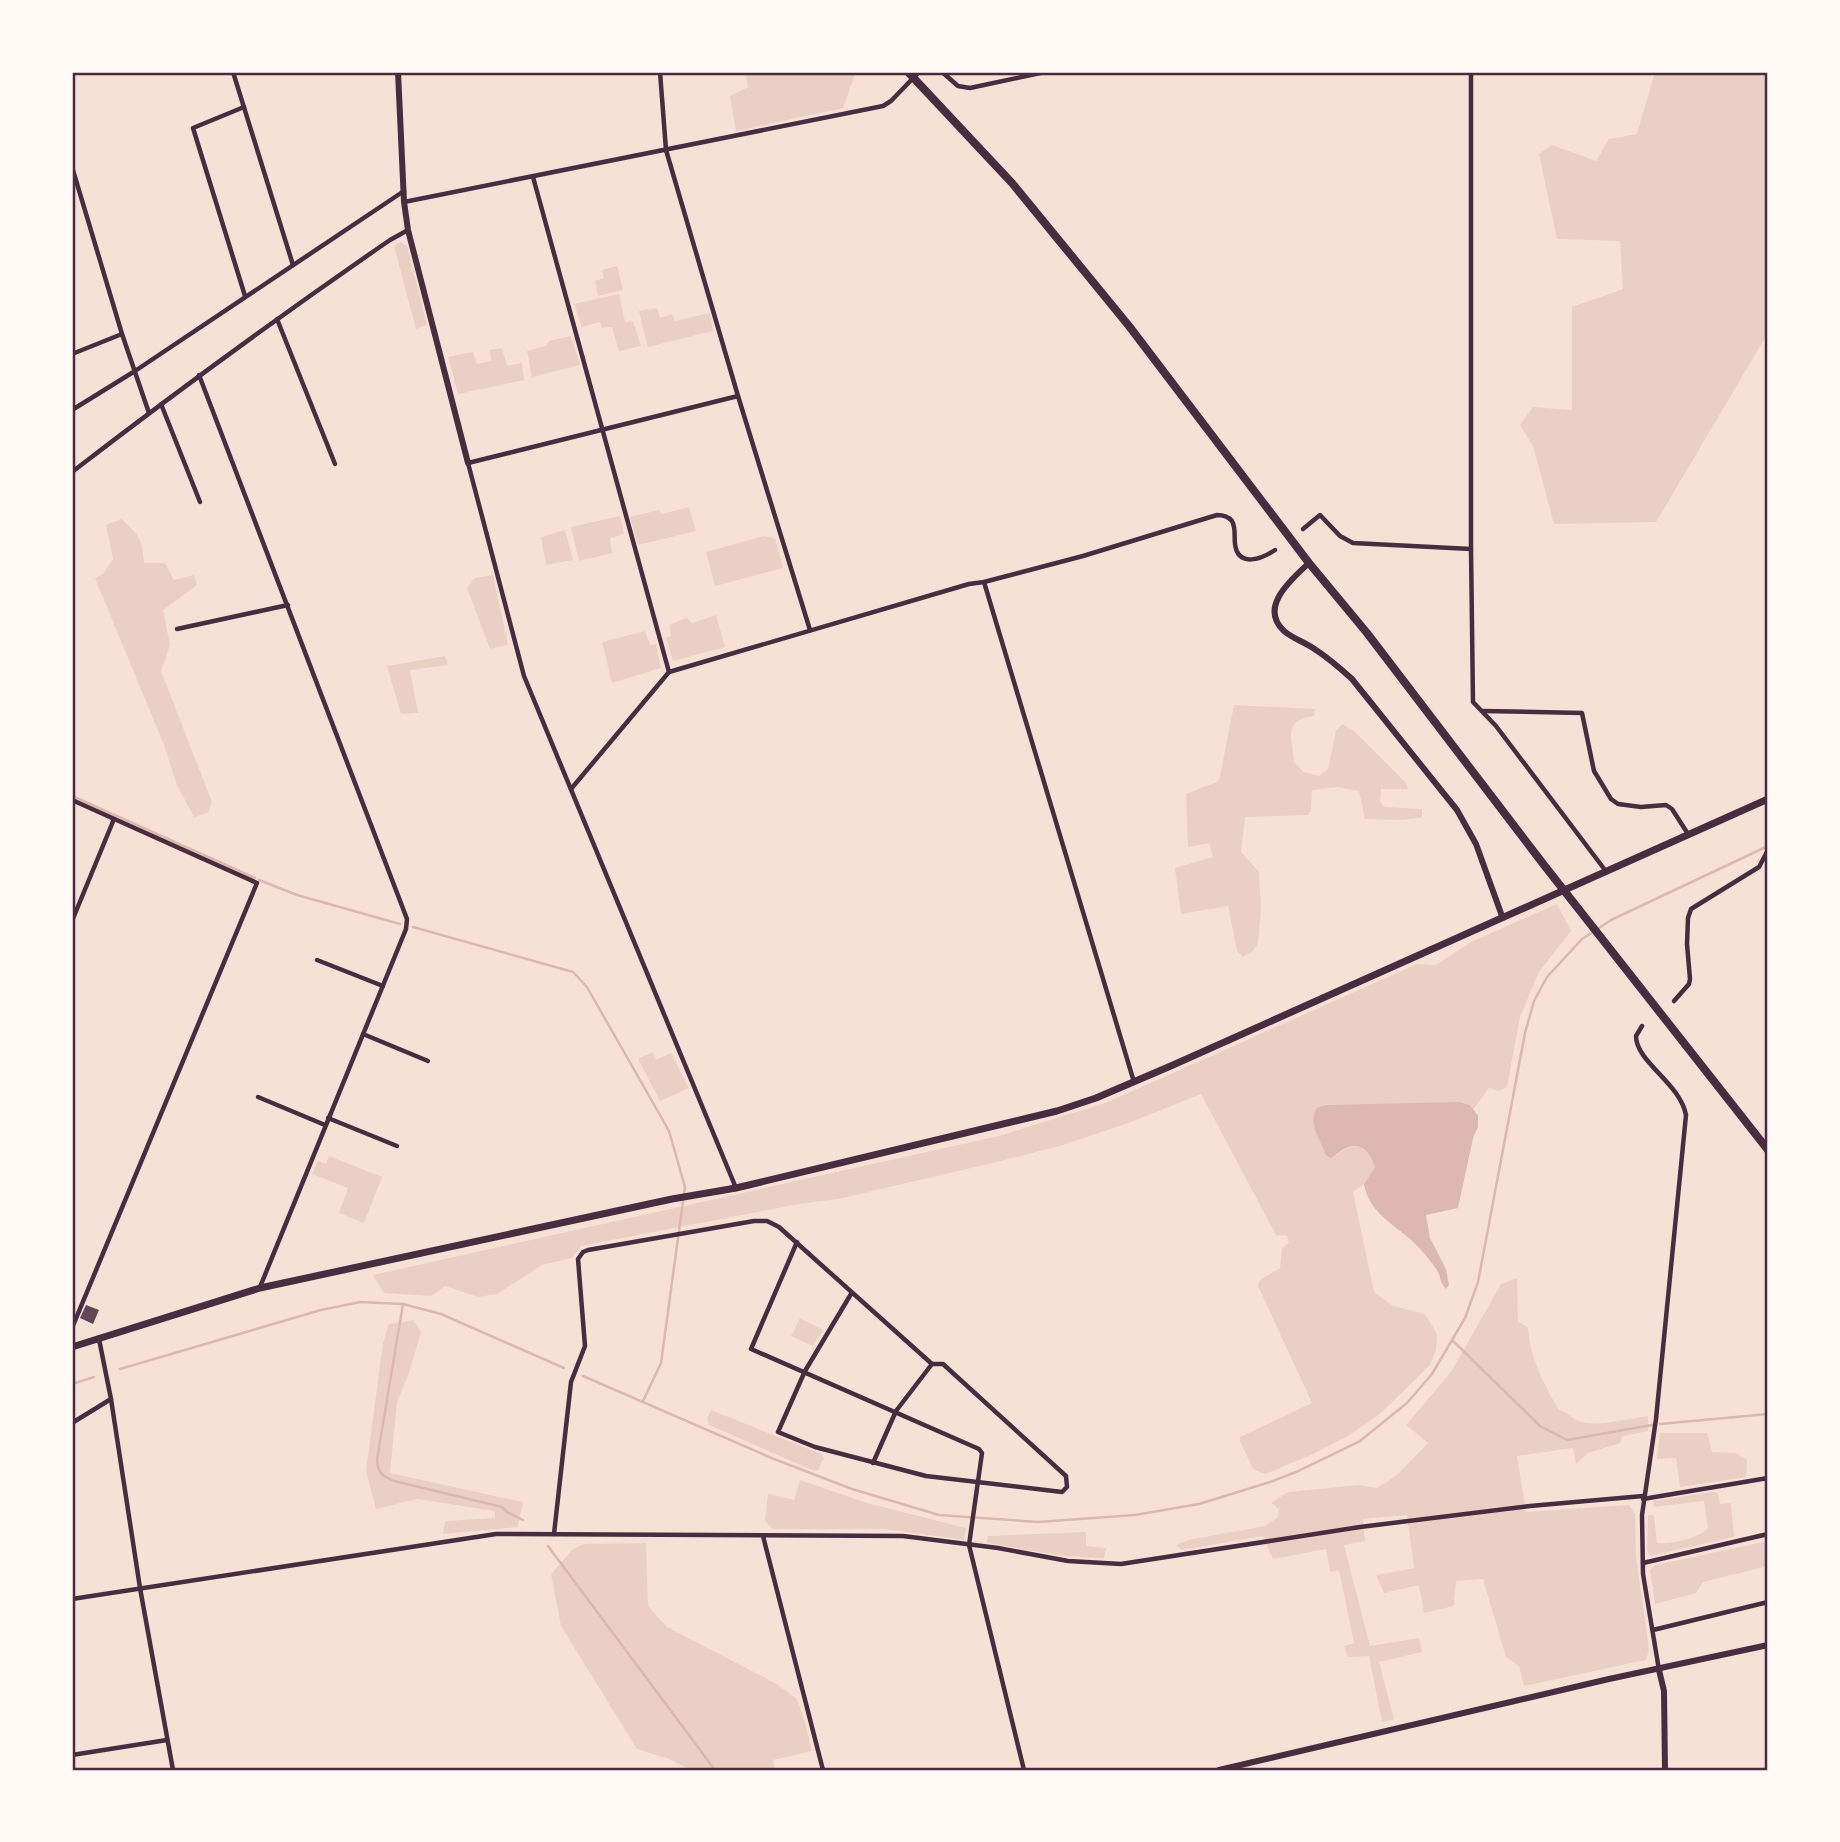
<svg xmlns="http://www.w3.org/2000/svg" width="1840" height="1842" font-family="Rubik,sans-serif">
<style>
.green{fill:#ebcfc5}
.water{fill:#dcb8b0}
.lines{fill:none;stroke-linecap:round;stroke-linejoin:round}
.stream{stroke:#dcb8b0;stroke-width:2.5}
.building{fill:#644757}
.minor{stroke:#4a2c40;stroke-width:4.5}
.tertiary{stroke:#4a2c40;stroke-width:6}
.primary{stroke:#4a2c40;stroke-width:7}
.trunk{stroke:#4a2c40;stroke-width:8}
.neatline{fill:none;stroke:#4a2c40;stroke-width:2.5}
</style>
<rect width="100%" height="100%" fill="#f7e1d7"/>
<!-- green -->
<g class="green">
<polygon points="745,72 856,72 843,108 736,131 730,96 748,87"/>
<polygon points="1655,72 1768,72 1768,333 1656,522 1554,524 1533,446 1520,425 1533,407 1572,410 1572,307 1623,289 1620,241 1557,239 1539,154 1552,145 1596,161 1609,139 1637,134"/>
<polygon points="400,242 407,246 427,325 416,329 394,246"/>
<polygon points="617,266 623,290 598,296 595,281 604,278 602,270"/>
<polygon points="619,294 625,322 633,321 641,346 619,351 612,327 602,328 600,322 582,327 574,304"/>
<polygon points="657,308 660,318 672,314 675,321 710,313 713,331 648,347 639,311"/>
<polygon points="571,336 580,365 532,377 527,351 546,346 549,341"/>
<polygon points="502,348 507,366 522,363 524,380 458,394 448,357 473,352 477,364 491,361 490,350"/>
<polygon points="689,507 696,531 638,545 630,517 659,510 662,514"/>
<polygon points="620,516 624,534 610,538 612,553 579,561 571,527"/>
<path d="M121 519C139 535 142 538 144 563H165L174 580 194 575 197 585 163 610 170 645 161 671 212 802 208 813 194 817 177 785 164 745 95 578 103 574 113 559 106 525Z"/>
<polygon points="565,530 573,560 546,565 541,537"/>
<polygon points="764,536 775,538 783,568 715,586 706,552"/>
<polygon points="493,575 508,645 490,649 467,588 474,578"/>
<polygon points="716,615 725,647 673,661 666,638 671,636 669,625 687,618 692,623"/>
<polygon points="645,631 650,645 656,644 661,668 612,683 602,642"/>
<polygon points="445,656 448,665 410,670 418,713 401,714 387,666"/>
<path d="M1234 705 1315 709 1314 716C1283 720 1292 737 1294 762L1304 772 1319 776 1328 769 1336 731 1342 724 1354 731 1406 783 1408 789H1381L1380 802 1384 807 1422 809V817L1403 820 1365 819 1359 791 1338 787 1312 790 1311 811 1308 815 1245 817 1241 852 1259 872 1261 909 1258 943 1253 951 1243 957 1237 951 1228 906 1181 914 1175 868 1213 857 1209 843 1188 847 1186 794 1219 781Z"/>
<path d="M1557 904 1571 931 1539 972 1520 1017 1507 1087 1499 1091 1489 1088 1473 1110 1470 1105 1459 1102 1318 1107 1337 1155C1355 1139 1368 1145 1375 1167L1364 1184 1353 1192 1374 1292 1393 1306 1425 1314 1437 1334 1436 1350 1430 1365 1380 1414 1348 1436 1309 1456 1265 1474 1253 1469 1240 1441V1437L1312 1403 1258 1286 1260 1280 1280 1268 1282 1248 1289 1243 1287 1236 1276 1235 1201 1094 1131 1122 1063 1145 1001 1161 838 1199 799 1204 581 1246 572 1258 542 1265 497 1294 478 1297 445 1286 431 1296 384 1293 373 1275 999 1136 1108 1102 1417 964 1436 965 1471 942Z"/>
<polygon points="653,1052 656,1060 671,1053 689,1088 660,1101 638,1059"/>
<polygon points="329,1156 382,1177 364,1223 339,1213 348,1188 312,1174 318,1161 326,1164"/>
<path d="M1517 1278 1518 1322 1528 1327C1530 1358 1544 1384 1559 1410 1568 1412 1571 1418 1579 1421 1596 1428 1630 1418 1648 1416V1431L1623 1436 1620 1443 1588 1453 1576 1464 1573 1448 1517 1456 1526 1512 1629 1505 1635 1514 1636 1557 1649 1649 1646 1660 1524 1686 1519 1666 1506 1657 1483 1579 1456 1581 1454 1606 1424 1613 1419 1585 1384 1593 1376 1575 1414 1568 1407 1515 1363 1519 1365 1541 1344 1545 1370 1646 1419 1638 1422 1652 1379 1662 1394 1719 1382 1722 1369 1656 1348 1657 1344 1646 1354 1643 1339 1570 1330 1572 1326 1549 1273 1559 1263 1536 1182 1550 1176 1545 1188 1540 1265 1526 1278 1517 1279 1509 1271 1503 1288 1492 1358 1485 1377 1488 1397 1475 1428 1443 1406 1425 1451 1372 1501 1284Z"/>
<polygon points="800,1318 823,1330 813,1346 791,1336"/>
<polygon points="413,1320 421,1332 409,1373 397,1402 390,1473 523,1502 518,1527 443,1534 445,1521 495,1518 495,1511 417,1499 376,1509 366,1471 383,1343 389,1324"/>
<polygon points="711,1410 821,1454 824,1458 818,1470 814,1471 709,1425 707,1419"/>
<polygon points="1660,1433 1707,1433 1712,1452 1736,1453 1747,1460 1746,1477 1680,1487 1676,1458 1657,1459"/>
<polygon points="800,1480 867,1503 966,1528 964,1540 885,1529 772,1529 765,1521 768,1494 794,1500"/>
<path d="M1712 1492 1718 1493 1720 1504 1731 1503 1734 1537 1650 1556 1647 1550 1648 1515H1654L1657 1543C1671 1544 1698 1539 1708 1528L1704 1501 1654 1507 1653 1501Z"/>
<polygon points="1086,1532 1086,1546 1106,1548 1104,1558 1063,1556 987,1543 988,1536"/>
<polygon points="1768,1541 1768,1566 1703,1582 1696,1593 1655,1604 1650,1570 1655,1565"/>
<polygon points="646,1543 648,1606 667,1627 775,1683 796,1698 803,1715 812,1751 773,1760 775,1770 691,1770 669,1759 637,1749 561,1626 551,1574 572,1550 583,1544"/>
</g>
<!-- water -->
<path class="water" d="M1459 1102 1470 1105 1478 1116V1127L1473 1138 1458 1208 1426 1215 1430 1238 1446 1269 1449 1285 1446 1289C1440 1283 1441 1277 1437 1270 1432 1263 1426 1255 1420 1249 1401 1227 1369 1216 1364 1184L1375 1167C1371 1154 1362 1140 1346 1148 1341 1150 1336 1155 1331 1158L1326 1155C1320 1139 1306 1121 1318 1107L1328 1105Z"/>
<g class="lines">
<!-- stream -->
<g class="stream">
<polyline points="72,796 255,878"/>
<polyline points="259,880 297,895 400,924"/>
<polyline points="413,927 573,972 587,987 669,1131 685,1187 661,1363 643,1401"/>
<path d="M403 1304 377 1460C378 1473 382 1476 394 1481L502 1507 507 1512 523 1520"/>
<polyline points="1453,1341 1540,1426 1567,1440 1652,1425"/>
<polyline points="120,1369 321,1310 360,1302 403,1304 441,1314 564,1368"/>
<polyline points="583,1376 774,1459 852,1489 939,1515 1038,1522 1135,1515 1199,1504 1270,1482 1296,1472 1360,1441 1407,1403 1432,1374 1465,1318 1478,1282 1525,1033 1534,1001 1547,977 1582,939 1611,920 1768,846"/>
<polyline points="72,1384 94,1377"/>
<polyline points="1660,1424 1768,1414"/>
<polyline points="548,1546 715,1770"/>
</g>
</g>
<!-- building -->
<polygon class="building" points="86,1305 99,1310 93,1324 80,1318"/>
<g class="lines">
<!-- minor -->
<g class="minor">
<polyline points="233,72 293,265"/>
<polyline points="660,72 666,150 738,396 810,630"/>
<polyline points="942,72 958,86 970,88 1045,72"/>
<polyline points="1471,72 1471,549 1473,702 1496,726 1605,870"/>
<polyline points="244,107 193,128 245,296"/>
<polyline points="72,167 122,334 149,413"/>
<polyline points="533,177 669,672"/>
<polyline points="404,202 883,106 891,101 919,72"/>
<polyline points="277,319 335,464"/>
<polyline points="72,354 122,334"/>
<polyline points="199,375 407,919 406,929 260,1287"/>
<polyline points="161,404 200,502"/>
<polyline points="72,410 135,371 404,191"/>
<path d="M72 472C176 392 281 315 390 240L408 230"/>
<polyline points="1303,529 1320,515 1340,536 1353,543 1471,549"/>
<polyline points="984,582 1134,1082"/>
<polyline points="177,629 288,605"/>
<polyline points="1483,711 1582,713 1594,771 1611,799 1618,804 1641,807 1666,805 1672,809 1688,834"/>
<path d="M571 789 669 672 969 584 984 582 1083 556 1217 515C1222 515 1228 516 1232 521 1236 528 1234 536 1235 544 1238 568 1262 559 1275 550"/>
<polyline points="72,800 257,883 72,1328"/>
<polyline points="72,921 114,819"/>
<polyline points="317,960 383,986"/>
<polyline points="1674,1001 1689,984 1690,979 1687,944 1688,918 1691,909 1759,867 1768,850"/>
<path d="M1642 1026 1636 1036C1636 1062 1680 1083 1686 1115L1656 1419 1642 1515 1643 1574 1659 1670"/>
<polyline points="363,1034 428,1061"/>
<polyline points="258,1097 325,1125"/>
<polyline points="328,1118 397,1146"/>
<polyline points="736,1188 524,676 468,463 738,396"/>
<polyline points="797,1242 751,1349 979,1449 982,1453 969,1545 1024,1770"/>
<polyline points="851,1294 805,1371 778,1432 815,1447 926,1476 1062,1492 1067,1487 1066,1476 943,1364 932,1364"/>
<polyline points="99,1339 111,1399 140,1588 173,1770"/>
<polyline points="72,1423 111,1399"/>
<polyline points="1643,1499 1768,1478"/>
<polyline points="554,1534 571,1382 585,1346 578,1259 583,1252 588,1250 754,1221 767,1221 779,1227 932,1364 896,1411 873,1463"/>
<polyline points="763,1536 823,1770"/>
<polyline points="1643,1563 1768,1534"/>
<polyline points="72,1599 496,1534 903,1536 998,1548 1068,1561 1121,1564 1360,1527 1530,1506 1643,1496"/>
<polyline points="1653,1630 1768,1602"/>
<polyline points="72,1755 167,1740"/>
</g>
<!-- tertiary -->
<g class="tertiary">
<polyline points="398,72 404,202 408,230 468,463"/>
<path d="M1309 563C1292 579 1258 607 1284 631 1292 638 1304 642 1313 648 1327 657 1340 668 1352 679L1457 810 1476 844 1502 916"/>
<polyline points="1659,1670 1664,1691 1665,1770"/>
<polyline points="1219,1770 1609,1679 1768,1645"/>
</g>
<!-- primary -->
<polyline class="primary" points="72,1347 260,1288 672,1199 736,1188 1057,1111 1096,1098 1173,1065 1768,799"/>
<!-- trunk -->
<polyline class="trunk" points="908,72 1012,183 1129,326 1309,563 1367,633 1544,865 1768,1150"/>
</g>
<!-- border -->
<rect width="1840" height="1842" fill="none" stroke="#fffaf5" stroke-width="147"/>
<rect x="74" y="74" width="1692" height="1695" class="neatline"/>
</svg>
